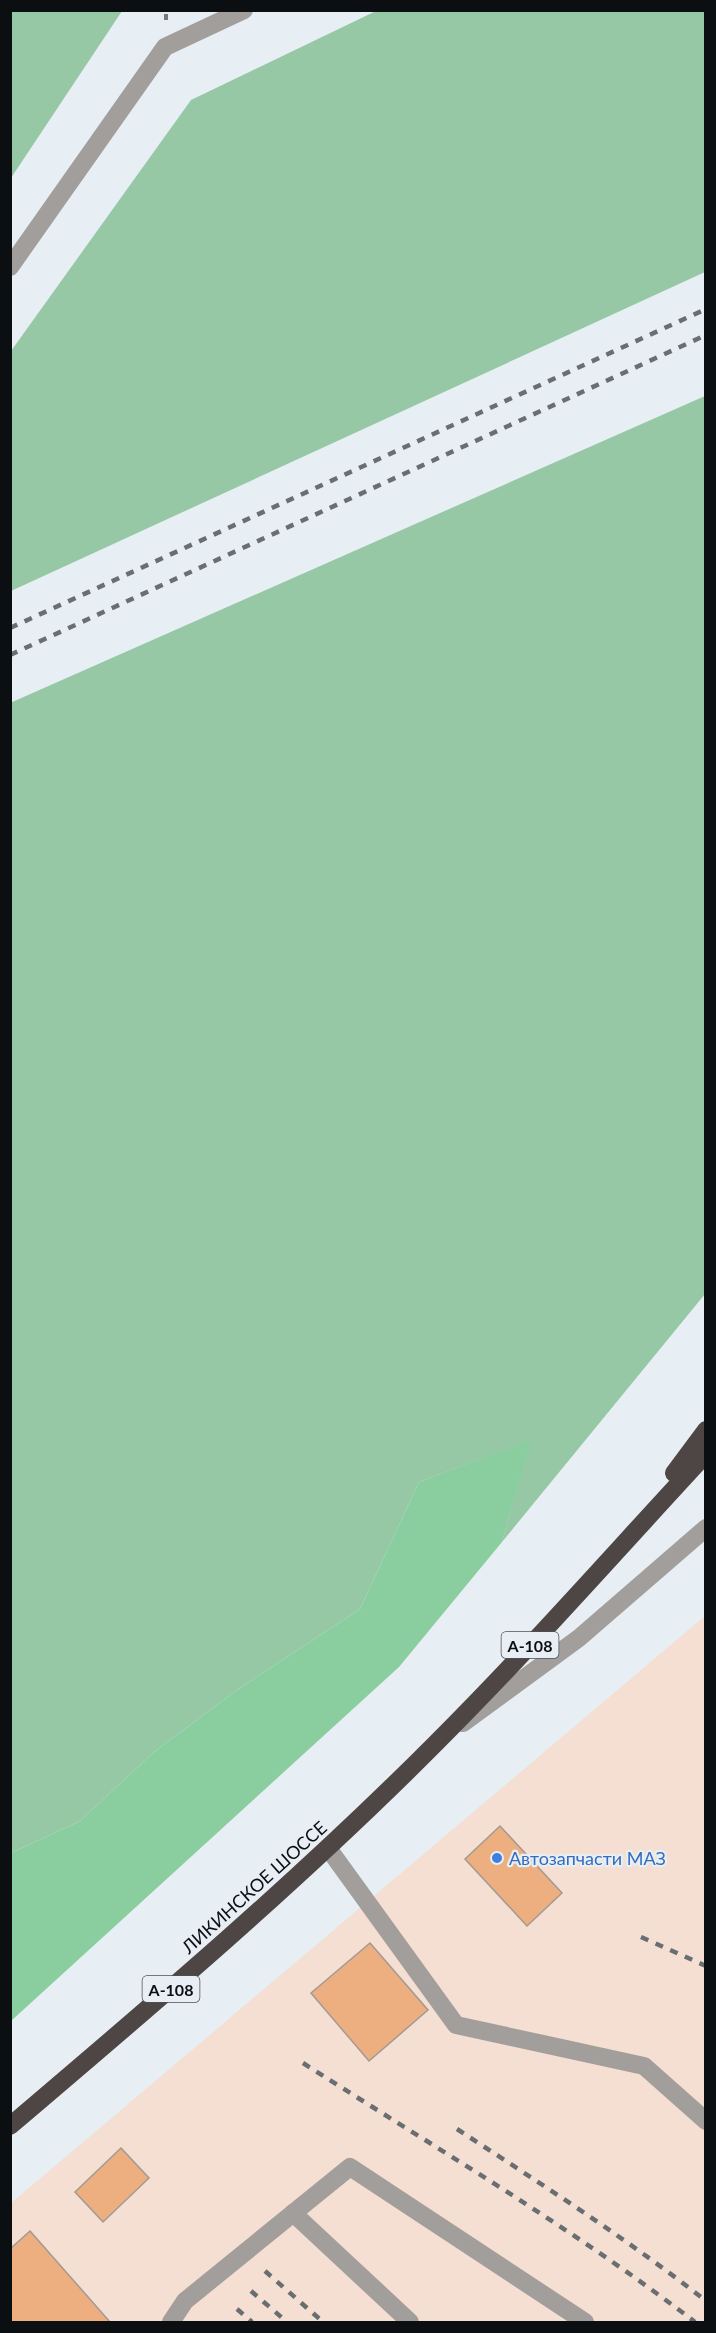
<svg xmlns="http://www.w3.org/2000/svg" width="716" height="2333" font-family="Lato,sans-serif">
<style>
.industrial{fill:#f5ded2}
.green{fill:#97c8a5}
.forest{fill:#8acea0}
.building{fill:#edaf7f;stroke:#a19a95;stroke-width:1.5}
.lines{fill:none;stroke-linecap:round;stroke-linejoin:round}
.path{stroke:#75797d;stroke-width:4;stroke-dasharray:6 3;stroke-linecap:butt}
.minor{stroke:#a29e9c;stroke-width:18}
.highway{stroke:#4e4644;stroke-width:18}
.rail{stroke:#696e71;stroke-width:4.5;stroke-dasharray:8 8;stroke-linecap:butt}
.shop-dot{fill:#3f7fe0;stroke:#e7eef4;stroke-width:2}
.labels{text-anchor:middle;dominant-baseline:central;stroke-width:4.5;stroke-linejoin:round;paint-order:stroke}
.shield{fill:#e7eef4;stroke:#4e5255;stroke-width:1.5}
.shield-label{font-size:16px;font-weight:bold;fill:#0c0f11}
.shop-label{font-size:18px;fill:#366cbe;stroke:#e7eef4;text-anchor:start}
.street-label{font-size:18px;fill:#0c0f11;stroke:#e7eef4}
</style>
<rect width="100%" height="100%" fill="#e7eef4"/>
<!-- industrial -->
<polygon class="industrial" points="705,1616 705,2322 11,2322 10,2204"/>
<!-- green -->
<g class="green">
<polygon points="11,10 122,11 11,178 10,11"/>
<polygon points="376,11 705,11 705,272 11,591 11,351 191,100"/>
<polygon points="705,396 705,1294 502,1542 530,1441 419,1482 360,1609 237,1690 154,1752 80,1821 11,1853 10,703"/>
</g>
<!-- forest -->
<polygon class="forest" points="531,1440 502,1542 399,1667 11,2021 11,1853 80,1821 154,1752 237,1690 360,1609 419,1482"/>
<!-- building -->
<g class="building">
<polygon points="500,1826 562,1893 527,1926 465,1859"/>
<polygon points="370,1943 428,2010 369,2061 311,1993"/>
<polygon points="121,2148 149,2178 103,2222 75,2192"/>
<polygon points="30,2231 110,2322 10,2322 10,2249"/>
</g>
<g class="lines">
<!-- path -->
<polyline class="path" points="166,20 166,10"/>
<!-- minor -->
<g class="minor">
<polyline points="10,267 165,47 244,10"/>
<polyline points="463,1723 579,1638 706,1528"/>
<polyline points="328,1848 456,2025 644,2066 706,2121"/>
<polyline points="293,2213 410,2322"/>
<polyline points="171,2322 185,2301 350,2167 585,2322"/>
</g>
<!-- highway -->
<g class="highway">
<polyline points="674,1473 706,1430"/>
<path d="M10 2126C156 2002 302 1878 437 1742 530 1649 617 1550 706 1454"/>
</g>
<!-- rail -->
<g class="rail">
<polyline points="10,628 706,309"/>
<polyline points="10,655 706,335"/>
<polyline points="641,1937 706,1966"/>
<path d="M303 2063C434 2147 571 2227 695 2322"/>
<path d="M457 2129C541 2184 626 2238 706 2301"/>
<polyline points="265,2271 323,2322"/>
<polyline points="251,2291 287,2322"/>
<polyline points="237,2309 252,2322"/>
</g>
</g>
<!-- markers -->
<circle class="shop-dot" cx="497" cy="1858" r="6"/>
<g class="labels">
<!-- shield labels -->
<g class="shield">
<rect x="501.5" y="1632" width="57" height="26" rx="4.5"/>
<rect x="142.5" y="1976" width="57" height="26" rx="4.5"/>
</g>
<g class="shield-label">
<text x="530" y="1645">А-108</text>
<text x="171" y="1989">А-108</text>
</g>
<!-- shop labels -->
<g class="shop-label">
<text x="509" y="1858">Автозапчасти МАЗ</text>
</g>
<!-- street labels -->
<g class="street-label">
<text transform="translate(254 1887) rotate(-42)">ЛИКИНСКОЕ ШОССЕ</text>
</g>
</g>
<!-- border -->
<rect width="716" height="2333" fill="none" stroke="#0c0f11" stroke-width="24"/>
</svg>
